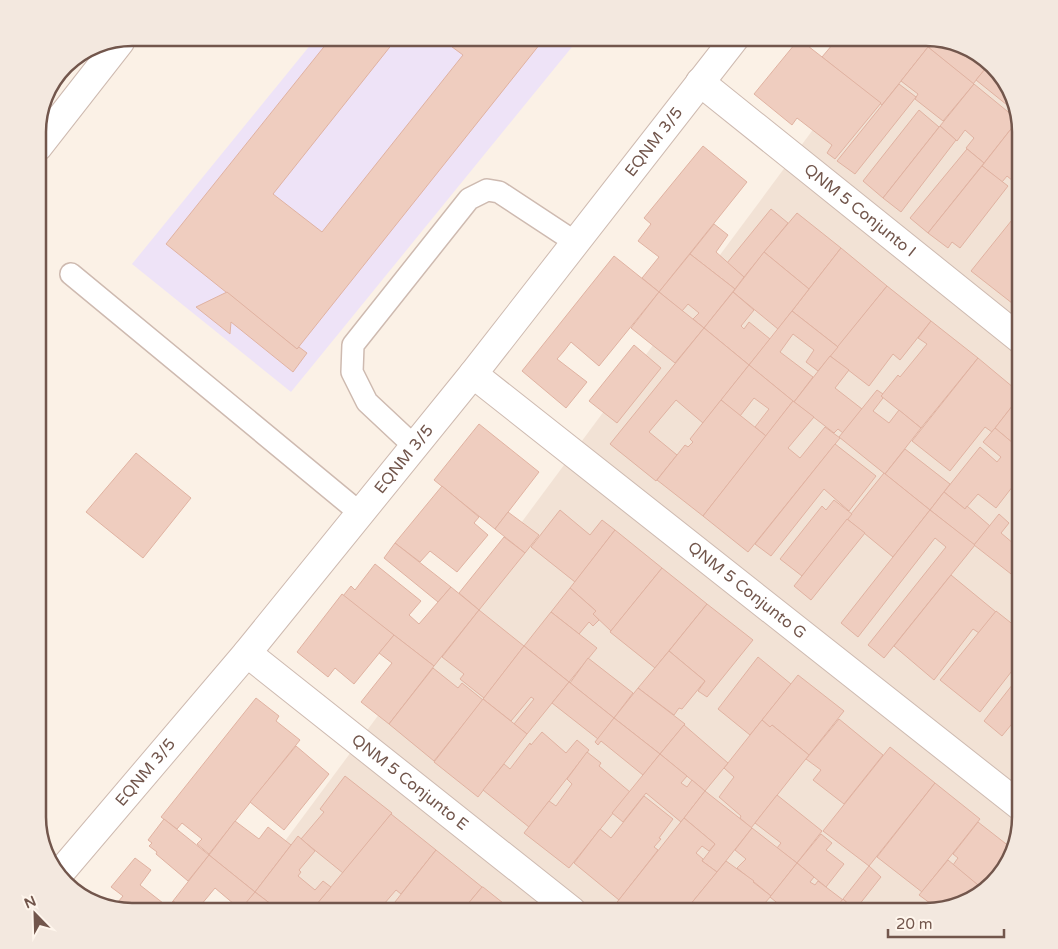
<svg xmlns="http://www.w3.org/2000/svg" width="1058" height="949" font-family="'Varela Round',sans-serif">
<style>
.residential{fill:#f2e2d5}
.education{fill:#eee3f7}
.building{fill:#efcdbf;stroke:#e0b2a1}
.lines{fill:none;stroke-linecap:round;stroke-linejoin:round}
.service-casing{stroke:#cebab0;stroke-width:24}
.minor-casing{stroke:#cebab0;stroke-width:30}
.service{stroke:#fff;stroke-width:21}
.minor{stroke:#fff;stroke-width:28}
.labels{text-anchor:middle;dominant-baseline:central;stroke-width:5;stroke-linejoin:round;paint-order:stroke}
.street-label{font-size:16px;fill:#72564c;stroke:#fef5ec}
.rim{fill:none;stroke:#72564c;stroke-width:2.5}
</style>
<rect width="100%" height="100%" fill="#fbf1e6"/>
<!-- residential -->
<polygon class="residential" points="881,38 926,38 962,45 993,65 1013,96 1020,132 1020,823 993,884 962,904 926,911 233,911"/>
<!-- education -->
<polygon class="education" points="316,38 570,38 576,42 291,392 132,264"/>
<!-- building -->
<g class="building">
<polygon points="331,38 397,38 273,194 322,232 463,55 440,38 532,38 540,44 297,349 166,244"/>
<polygon points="544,38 558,38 553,44"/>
<polygon points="838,38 916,38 928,47 882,105 822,57"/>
<polygon points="916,38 926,38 935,39 928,47"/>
<polygon points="799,39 881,103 835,159 827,153 832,145 797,118 792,125 754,94"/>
<polygon points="935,39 962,45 990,63 973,84 929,48"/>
<polygon points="928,47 974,84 943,121 915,99 918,94 901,81"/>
<polygon points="990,63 1013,96 1017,113 976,80"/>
<polygon points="899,84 916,97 855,174 837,161"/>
<polygon points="974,84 1018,120 984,163 966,148 974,138 965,130 957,141 940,126"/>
<polygon points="919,110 939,127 883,198 863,181"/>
<polygon points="1018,120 1020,132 1020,187 1007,176 1002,182 982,166"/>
<polygon points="940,126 956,140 901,212 883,198"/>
<polygon points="703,146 747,182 659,292 642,278 659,257 638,241 651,224 644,218"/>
<polygon points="967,149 984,163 928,233 910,218"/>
<polygon points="982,166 1008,186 960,248 952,242 948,248 928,233"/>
<polygon points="771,209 788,223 744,277 727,263"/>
<polygon points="1020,210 1020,303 1017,307 971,271"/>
<polygon points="797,213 841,248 809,289 764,252"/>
<polygon points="714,224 728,235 716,252 744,277 735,289 690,254"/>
<polygon points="841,248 887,286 838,347 792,311"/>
<polygon points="764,252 809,289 778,329 733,292"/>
<polygon points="690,254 735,289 704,328 693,319 699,313 688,304 682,311 659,292"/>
<polygon points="614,256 659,292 599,366 571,342 564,351 557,359 587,382 566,408 522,371"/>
<polygon points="887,286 931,321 900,360 893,354 869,386 830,356"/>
<polygon points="227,292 297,349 299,347 307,353 293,372 231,322 230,334 196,307"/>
<polygon points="659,292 704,328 675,363 631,328"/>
<polygon points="733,292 754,310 741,326 744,329 749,322 770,339 749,365 704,328"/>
<polygon points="792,311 838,347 818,371 806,362 814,350 793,334 780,352 813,377 794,402 749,365"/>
<polygon points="931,321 978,358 921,428 881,396 898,375 900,377 927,344 918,338"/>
<polygon points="704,328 749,365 703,423 676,400 649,432 677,455 656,481 610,444"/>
<polygon points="634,345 661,368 617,423 589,401"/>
<polygon points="830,356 849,370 835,388 862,409 843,433 838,429 834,433 794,402"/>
<polygon points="978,358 1020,393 1020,396 992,432 985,427 950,471 912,441"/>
<polygon points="749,365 793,401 766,436 755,427 769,409 754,398 740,416 721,400"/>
<polygon points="877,390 883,394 881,396 883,398 873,411 889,423 899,410 921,428 885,474 839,437"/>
<polygon points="1020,396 1020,449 995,428"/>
<polygon points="721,400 766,436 703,516 657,480 685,445 688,447 693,442 690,439"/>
<polygon points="793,401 814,417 788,448 800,458 825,427 840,438 748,552 703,516"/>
<polygon points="479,424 539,472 495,529 434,480"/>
<polygon points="995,428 1020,449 1020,477 996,508 978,494 965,509 944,492 980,447 997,462 1001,457 983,442"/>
<polygon points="835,444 876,476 849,511 824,489 771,556 755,544"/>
<polygon points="905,449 950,484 930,510 885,474"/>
<polygon points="136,453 191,498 143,558 86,512"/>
<polygon points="884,473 930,510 893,557 847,519"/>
<polygon points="442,486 479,517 474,523 488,535 457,572 430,551 420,562 395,543"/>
<polygon points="1020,487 1020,498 1018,501 1013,497"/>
<polygon points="944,492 965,509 967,506 990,526 974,545 930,510"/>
<polygon points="834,500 852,514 802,576 780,559 822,506 826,510"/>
<polygon points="560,510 590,535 602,520 615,530 575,582 531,547"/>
<polygon points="930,510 975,545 884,658 868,645 946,547 935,538 858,637 841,623"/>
<polygon points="508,512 539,535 525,553 495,529"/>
<polygon points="999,514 1009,523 1001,533 1020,549 1020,581 974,545"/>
<polygon points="847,519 865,533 811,600 794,586"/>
<polygon points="615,530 662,568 611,631 593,614 596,611 570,588"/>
<polygon points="504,537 525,553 479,610 459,593"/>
<polygon points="395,543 451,587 438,602 384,558"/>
<polygon points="375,564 421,601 409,615 419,624 451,587 479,610 434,666 343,596 351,586 355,590"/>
<polygon points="662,568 707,604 655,668 610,632"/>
<polygon points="951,575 996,612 979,633 973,629 934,680 894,646"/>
<polygon points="570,588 596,611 593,614 599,620 593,626 589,622 579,634 551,612"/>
<polygon points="342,594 394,635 354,684 335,668 328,677 297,652"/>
<polygon points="707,604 753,640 707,697 698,691 705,681 669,651"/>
<polygon points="479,610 524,646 484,698 460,679 464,674 442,657"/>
<polygon points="996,611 1020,630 1020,672 1015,667 980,712 940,680"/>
<polygon points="551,612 597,648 569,682 524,646"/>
<polygon points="394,635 434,666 389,724 361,702 392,663 379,653"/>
<polygon points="524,646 569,682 527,734 514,724 534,699 531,697 511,721 483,699"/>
<polygon points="669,651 705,681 682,709 679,708 674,715 638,688"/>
<polygon points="758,657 791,684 750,735 718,709"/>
<polygon points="588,658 633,693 614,718 570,683"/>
<polygon points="433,668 458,688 462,683 483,700 434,761 389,724"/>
<polygon points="798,675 844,711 809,755 772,725 770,727 762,720"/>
<polygon points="1020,675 1020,714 1002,736 984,721"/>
<polygon points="569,682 614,718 598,739 552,703"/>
<polygon points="638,688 685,724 660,754 614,718"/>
<polygon points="256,698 279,716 276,721 300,740 209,854 197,844 202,839 182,823 177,829 161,817"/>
<polygon points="483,699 527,734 478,797 434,762"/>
<polygon points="614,718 660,754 643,775 601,741 598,745 595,742"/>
<polygon points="839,719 883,755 844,804 813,780 821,770 806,759"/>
<polygon points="762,720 770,727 772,725 809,755 751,828 740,818 741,816 719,797 734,777 724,768"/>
<polygon points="684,725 728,763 705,791 660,754"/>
<polygon points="1020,730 1020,744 1013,739"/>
<polygon points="542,732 566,753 577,740 589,750 529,827 483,790 504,764 510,769 530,743 531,745"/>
<polygon points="296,746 329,774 284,830 250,802"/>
<polygon points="890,747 935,783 869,866 823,831"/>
<polygon points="587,752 601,763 599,766 630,792 569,868 524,833 549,801 556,806 572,784 567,779"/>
<polygon points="660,754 687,776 681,783 687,787 692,780 705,791 681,822 646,793 623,822 612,813"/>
<polygon points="345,776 392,813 343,873 301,839 324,812 320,809"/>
<polygon points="935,783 980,819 922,892 877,857"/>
<polygon points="705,791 752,828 717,872 702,861 715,844 684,818"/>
<polygon points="777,795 822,831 797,863 777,848 781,843 755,823"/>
<polygon points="644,796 673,819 659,838 661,839 654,847 658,850 619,900 574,863 600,829 611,838"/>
<polygon points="391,814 436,850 401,894 396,890 378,911 311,911"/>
<polygon points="684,818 715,844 709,851 702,846 696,853 703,859 702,861 717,872 713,877 685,911 610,911"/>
<polygon points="164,819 209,855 188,881 156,854 157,852 149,846 152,843 148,840"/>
<polygon points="235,821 259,839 268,827 291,845 255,892 209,855"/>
<polygon points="978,822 1010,847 993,884 984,890 953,865 958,858 953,854"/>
<polygon points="752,828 797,863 771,896 737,868 746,859 735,850"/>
<polygon points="821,834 832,843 826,850 844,864 826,887 797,863"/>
<polygon points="298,836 315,851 299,870 301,872 298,876 315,890 323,881 331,887 311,911 280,911 255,892"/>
<polygon points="436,850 482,887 462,911 397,911 391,907"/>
<polygon points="209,855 255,892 241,910 215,888 196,911 186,911 173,901"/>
<polygon points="135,858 151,870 140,885 168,907 165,911 142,911 140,910 132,911 113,908 123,896 111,887"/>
<polygon points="948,860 984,890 962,904 938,909 919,895"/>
<polygon points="726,861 754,881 753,882 771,896 758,911 685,911"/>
<polygon points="797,863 814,877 810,882 815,885 818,881 843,900 833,911 787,911 770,897"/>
<polygon points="869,866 881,877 855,910 843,899"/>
<polygon points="482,887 483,887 513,911 462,911"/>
<polygon points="255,892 280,911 239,911"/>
<polygon points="843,899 855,910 858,911 833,911"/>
<polygon points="173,901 186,911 165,911"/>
</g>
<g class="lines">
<defs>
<g id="service">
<polyline points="71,274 360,513"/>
<polyline points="414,446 367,402 352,372 353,345 469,199 487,190 499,192 575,242"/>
</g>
<g id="minor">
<path id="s1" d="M700 82 1020 339"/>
<polyline points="38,147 120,42"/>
<path id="s2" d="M473 374 1020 806"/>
<path id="s3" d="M247 653 572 911"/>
<path id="s4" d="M60 873 247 653 473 374 735 38"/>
</g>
</defs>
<!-- service casing -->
<use href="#service" class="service-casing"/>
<!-- minor casing -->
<use href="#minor" class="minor-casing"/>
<!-- service -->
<use href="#service" class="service"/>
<!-- minor -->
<use href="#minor" class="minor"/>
</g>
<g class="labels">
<!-- street labels -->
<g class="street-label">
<text stroke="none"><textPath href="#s4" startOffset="942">EQNM 3/5</textPath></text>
<text stroke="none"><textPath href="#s1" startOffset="205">QNM 5 Conjunto I</textPath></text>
<text stroke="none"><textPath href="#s4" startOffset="538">EQNM 3/5</textPath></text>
<text stroke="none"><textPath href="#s2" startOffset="349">QNM 5 Conjunto G</textPath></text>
<text stroke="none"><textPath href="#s4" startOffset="132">EQNM 3/5</textPath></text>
<text stroke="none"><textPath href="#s3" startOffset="208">QNM 5 Conjunto E</textPath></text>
</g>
</g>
<!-- crop -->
<path d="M0 0H1058V949H0ZM132 46H926A86 86 0 0 1 1012 132V817A86 86 0 0 1 926 903H132A86 86 0 0 1 46 817V132A86 86 0 0 1 132 46Z" fill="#f3e8df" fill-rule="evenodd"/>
<path class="rim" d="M132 46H926A86 86 0 0 1 1012 132V817A86 86 0 0 1 926 903H132A86 86 0 0 1 46 817V132A86 86 0 0 1 132 46Z"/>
<!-- north arrow -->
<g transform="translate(35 914) rotate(337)" stroke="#fef5ec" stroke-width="4" paint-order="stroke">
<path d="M0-4L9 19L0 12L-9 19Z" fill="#72564c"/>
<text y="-8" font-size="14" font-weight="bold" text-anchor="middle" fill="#72564c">N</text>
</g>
<!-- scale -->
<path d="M888 929v8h116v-8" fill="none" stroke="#72564c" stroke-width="2.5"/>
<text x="896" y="929" font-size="15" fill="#72564c" stroke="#fef5ec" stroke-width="4" paint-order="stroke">20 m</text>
</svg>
